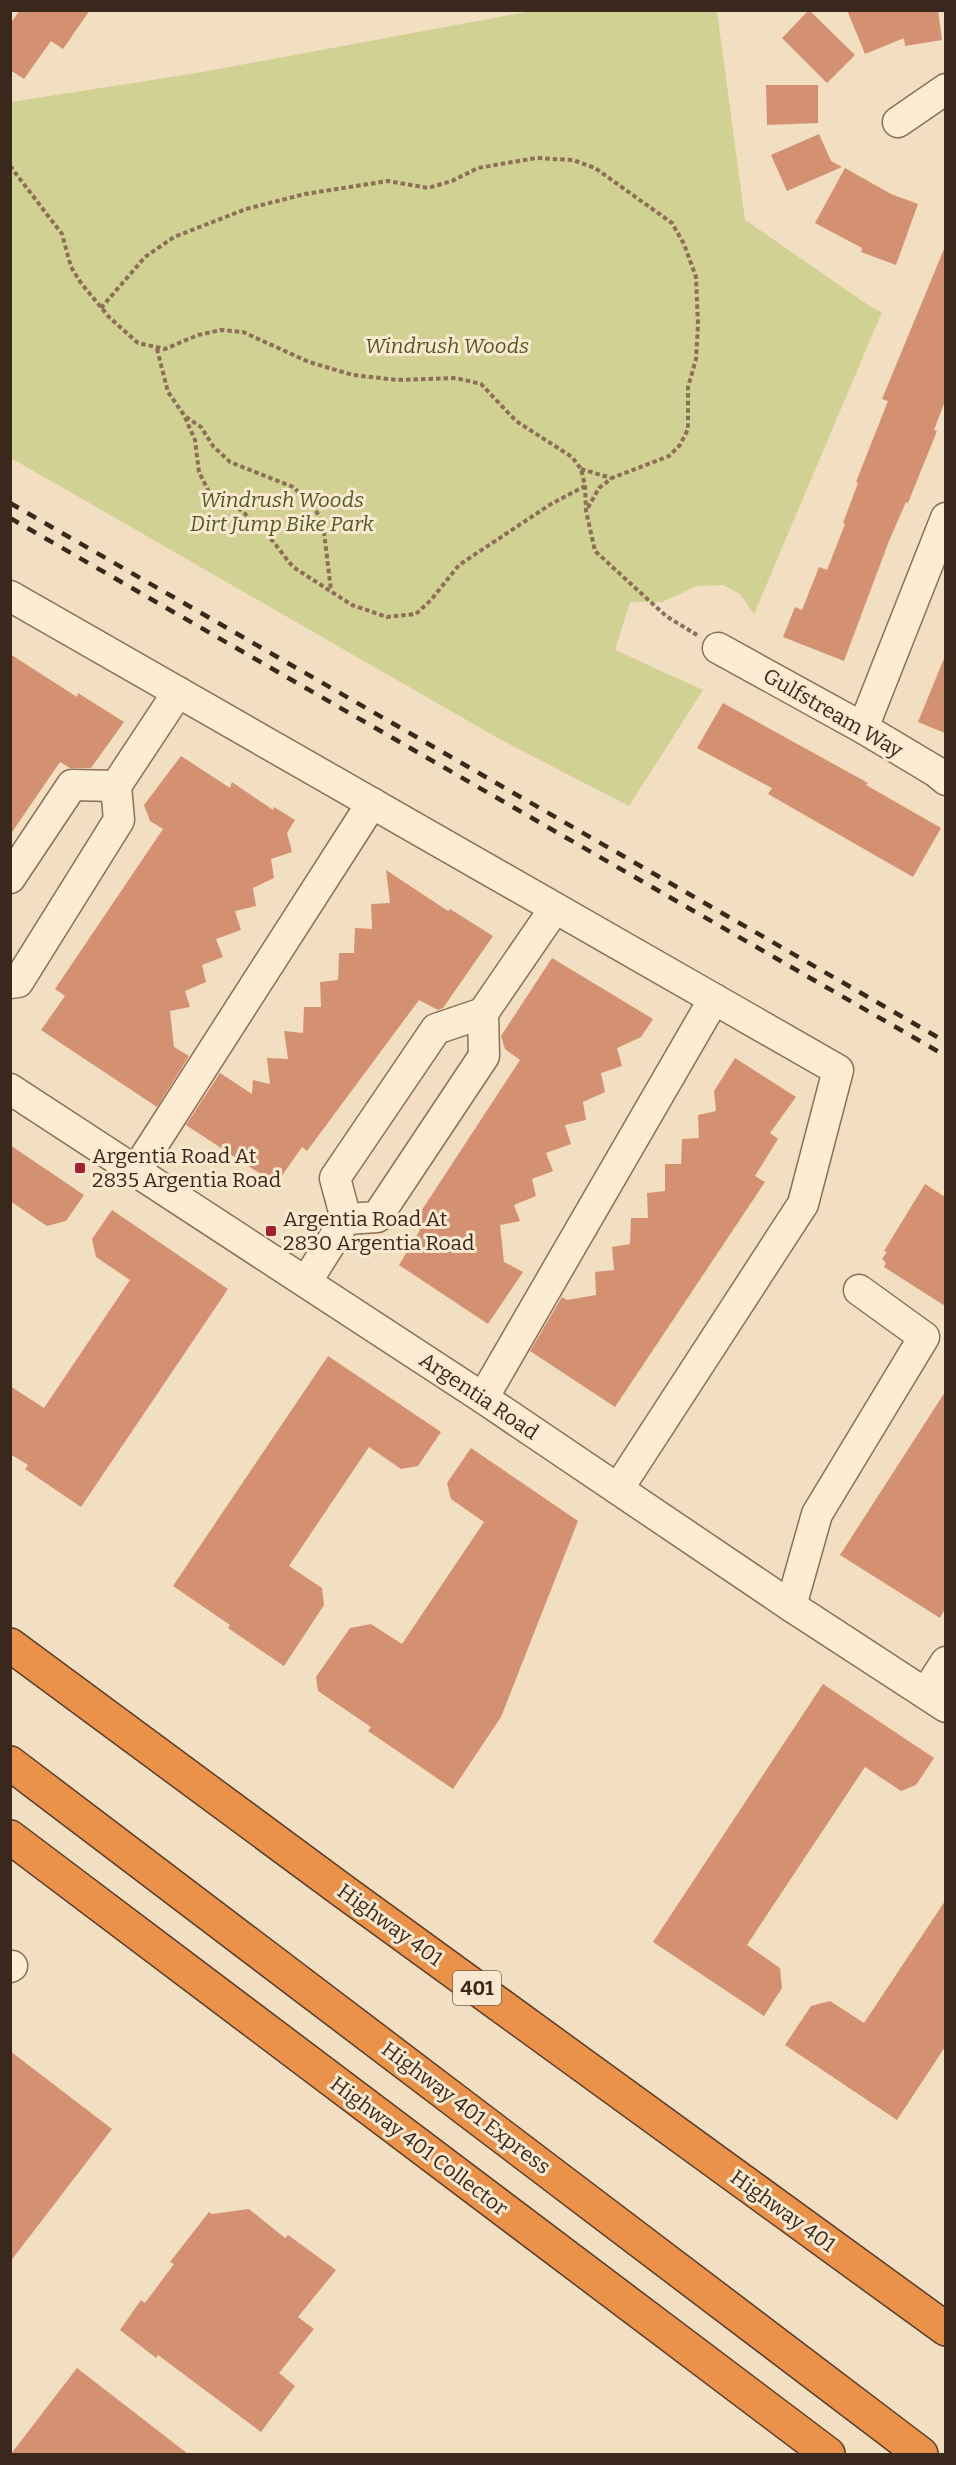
<svg xmlns="http://www.w3.org/2000/svg" width="956" height="2465" font-family="Bitter,serif">
<style>
.green{fill:#d0d193}
.building{fill:#d49172}
.lines{fill:none;stroke-linecap:round;stroke-linejoin:round}
.minor-casing{stroke:#8d6e56;stroke-width:33}
.highway-casing{stroke:#5a3c2b;stroke-width:36}
.path{stroke:#8d6e56;stroke-width:4;stroke-dasharray:4.5 3;stroke-linecap:butt}
.minor{stroke:#fcecd4;stroke-width:30}
.highway{stroke:#ea9249;stroke-width:33}
.rail{stroke:#3b281c;stroke-width:4.5;stroke-dasharray:10 10;stroke-linecap:butt}
.poi-dot{fill:#a2202f;stroke:#f9e9d1;stroke-width:2}
.labels{text-anchor:middle;dominant-baseline:central;stroke-width:6;stroke-linejoin:round;paint-order:stroke}
.shield{fill:#f9e9d1;stroke:#746252;stroke-width:1.5}
.shield-label{font-size:20px;font-weight:bold;fill:#3b281c}
.park-label{font-size:21px;font-style:italic;fill:#515a21;stroke:#f9e9d1}
.street-label{font-size:21px;fill:#3b281c;stroke:#f9e9d1}
.poi-label{font-size:21px;fill:#3b281c;stroke:#f9e9d1;text-anchor:start}
</style>
<rect width="100%" height="100%" fill="#f2dec0"/>
<!-- green -->
<polygon class="green" points="532,11 717,11 745,220 871,307 882,312 754,614 740,594 723,585 697,586 662,602 630,602 615,650 703,690 629,806 503,741 11,458 11,102 197,73"/>
<!-- building -->
<g class="building">
<polygon points="20,10 90,10 63,49 51,41 24,79 10,70 10,24"/>
<polygon points="809,10 855,55 827,83 782,38"/>
<polygon points="847,10 938,10 942,40 905,46 904,38 865,54"/>
<polygon points="766,85 818,85 818,123 767,125"/>
<polygon points="819,134 831,161 842,167 787,191 771,155"/>
<polygon points="845,168 891,194 918,204 896,265 861,252 862,248 815,223"/>
<polygon points="944,249 945,401 934,430 937,431 908,503 906,502 889,541 844,661 783,637 795,607 802,610 819,567 827,570 845,524 843,523 858,483 856,482 888,401 882,399"/>
<polygon points="10,654 77,697 78,693 124,722 91,768 70,768 60,762 10,835"/>
<polygon points="945,656 945,733 918,722"/>
<polygon points="723,703 868,783 866,785 941,828 913,877 768,794 772,788 697,748"/>
<polygon points="181,756 230,788 232,782 273,810 274,807 295,820 287,833 292,852 271,859 274,878 253,888 256,906 235,911 241,930 216,939 223,957 202,965 206,982 185,991 190,1007 170,1011 174,1047 189,1056 157,1107 41,1030 65,996 55,989 163,829 150,821 144,805"/>
<polygon points="386,870 448,911 450,909 493,936 443,1008 438,1010 419,1000 307,1151 302,1147 276,1184 186,1125 220,1073 252,1094 253,1080 270,1084 267,1058 288,1059 284,1031 303,1033 304,1007 321,1007 320,982 338,980 339,953 354,953 355,928 372,929 371,904 390,903"/>
<polygon points="552,958 653,1019 641,1037 617,1048 622,1066 601,1073 605,1092 583,1102 586,1120 565,1125 571,1144 546,1153 553,1171 532,1179 536,1196 514,1205 520,1221 500,1225 504,1262 523,1272 488,1324 399,1265 420,1230 414,1222 520,1060 505,1049 501,1036"/>
<polygon points="735,1058 796,1097 770,1133 778,1139 755,1176 765,1182 615,1407 530,1351 562,1297 567,1300 596,1295 595,1272 614,1270 612,1247 630,1244 631,1218 648,1218 647,1193 665,1191 665,1164 681,1164 682,1139 699,1138 698,1115 716,1111 714,1091"/>
<polygon points="10,1145 84,1195 66,1221 47,1226 10,1201"/>
<polygon points="925,1184 945,1197 945,1306 884,1267 886,1263 882,1259 887,1252 884,1251"/>
<polygon points="112,1210 228,1289 81,1507 25,1469 28,1465 10,1454 10,1386 44,1408 130,1280 96,1257 92,1239"/>
<polygon points="328,1356 441,1432 418,1466 401,1469 369,1447 289,1566 322,1588 324,1605 284,1666 228,1628 230,1625 173,1586"/>
<polygon points="945,1392 945,1609 940,1618 840,1555"/>
<polygon points="471,1448 578,1521 501,1717 453,1789 368,1731 371,1727 318,1691 316,1677 350,1628 371,1624 402,1644 484,1522 451,1499 447,1483"/>
<polygon points="823,1684 934,1758 916,1785 901,1791 865,1767 747,1945 780,1968 782,1988 764,2016 653,1942"/>
<polygon points="945,1901 945,2047 897,2120 785,2045 811,2006 830,2001 864,2023"/>
<polygon points="10,2051 112,2129 10,2262"/>
<polygon points="249,2209 285,2238 288,2235 336,2270 298,2317 314,2329 279,2373 295,2386 261,2432 158,2355 156,2358 120,2330 141,2300 145,2303 174,2264 170,2262 209,2212 212,2214"/>
<polygon points="77,2368 188,2454 11,2454"/>
</g>
<g class="lines">
<defs>
<g id="minor">
<polyline points="898,122 946,89"/>
<polyline points="10,596 838,1070 803,1204 618,1489"/>
<polyline points="718,648 863,728 935,771 946,780"/>
<polyline points="863,728 946,518"/>
<polyline points="10,878 72,785 116,786"/>
<polyline points="10,983 18,982 119,820 116,786 178,692"/>
<polyline points="10,1089 483,1398 791,1606 946,1707"/>
<polyline points="136,1171 372,803"/>
<polyline points="346,1219 335,1178 436,1029 483,1013"/>
<polyline points="306,1282 346,1219 377,1217 484,1056 483,1013 555,908"/>
<polyline points="483,1398 714,999"/>
<polyline points="791,1606 817,1514 924,1337 859,1290"/>
<polyline points="926,1693 946,1662"/>
<polyline points="10,1967 12,1966"/>
</g>
<g id="highway">
<polyline points="10,1645 343,1891 946,2329"/>
<polyline points="10,1763 921,2454"/>
<polyline points="10,1837 828,2454"/>
</g>
</defs>
<!-- minor casing -->
<use href="#minor" class="minor-casing"/>
<!-- highway casing -->
<use href="#highway" class="highway-casing"/>
<!-- path -->
<g class="path">
<polyline points="10,166 62,234 71,267 81,283 109,317 138,343 165,349 198,335 221,330 243,332 309,362 353,375 398,380 456,378 481,384 516,421 572,457 581,469 585,486 586,511 595,551 666,616 697,635"/>
<polyline points="101,308 145,257 174,237 246,209 305,194 388,181 428,188 452,181 478,168 536,158 573,160 595,168 672,223 684,244 696,277 698,325 696,359 688,387 688,429 680,445 669,456 612,478 599,488 586,511"/>
<polyline points="157,349 168,392 184,415 195,440 199,472 209,492 238,508 264,530 293,567 352,605 387,617 416,614 431,600 459,565 551,504 585,486"/>
<polyline points="186,417 201,427 213,446 230,462 293,487 313,505 323,524 331,590"/>
<polyline points="581,469 611,478"/>
</g>
<!-- minor -->
<use href="#minor" class="minor"/>
<!-- highway -->
<use href="#highway" class="highway"/>
<!-- rail -->
<g class="rail">
<polyline points="10,503 946,1042"/>
<polyline points="10,518 946,1056"/>
</g>
</g>
<!-- markers -->
<g class="poi-dot">
<rect x="74" y="1162" width="12" height="12" rx="3"/>
<rect x="265" y="1225" width="12" height="12" rx="3"/>
</g>
<g class="labels">
<!-- shield labels -->
<rect class="shield" x="453" y="1971" width="48" height="34" rx="4.5"/>
<g class="shield-label">
<text x="477" y="1988">401</text>
</g>
<!-- park labels -->
<g class="park-label">
<text x="447" y="346">Windrush Woods</text>
<text x="282" y="500">Windrush Woods<tspan x="282" dy="24">Dirt Jump Bike Park</tspan></text>
</g>
<!-- street labels -->
<g class="street-label">
<text transform="translate(833 713) rotate(30)">Gulfstream Way</text>
<text transform="translate(479 1396) rotate(34)">Argentia Road</text>
<text transform="translate(390 1925) rotate(36)">Highway 401</text>
<text transform="translate(466 2108) rotate(37)">Highway 401 Express</text>
<text transform="translate(419 2146) rotate(37)">Highway 401 Collector</text>
<text transform="translate(783 2211) rotate(36)">Highway 401</text>
</g>
<!-- poi labels -->
<g class="poi-label">
<text x="92" y="1156">Argentia Road At<tspan x="92" dy="24">2835 Argentia Road</tspan></text>
<text x="283" y="1219">Argentia Road At<tspan x="283" dy="24">2830 Argentia Road</tspan></text>
</g>
</g>
<!-- border -->
<rect width="956" height="2465" fill="none" stroke="#3b281c" stroke-width="24"/>
</svg>
